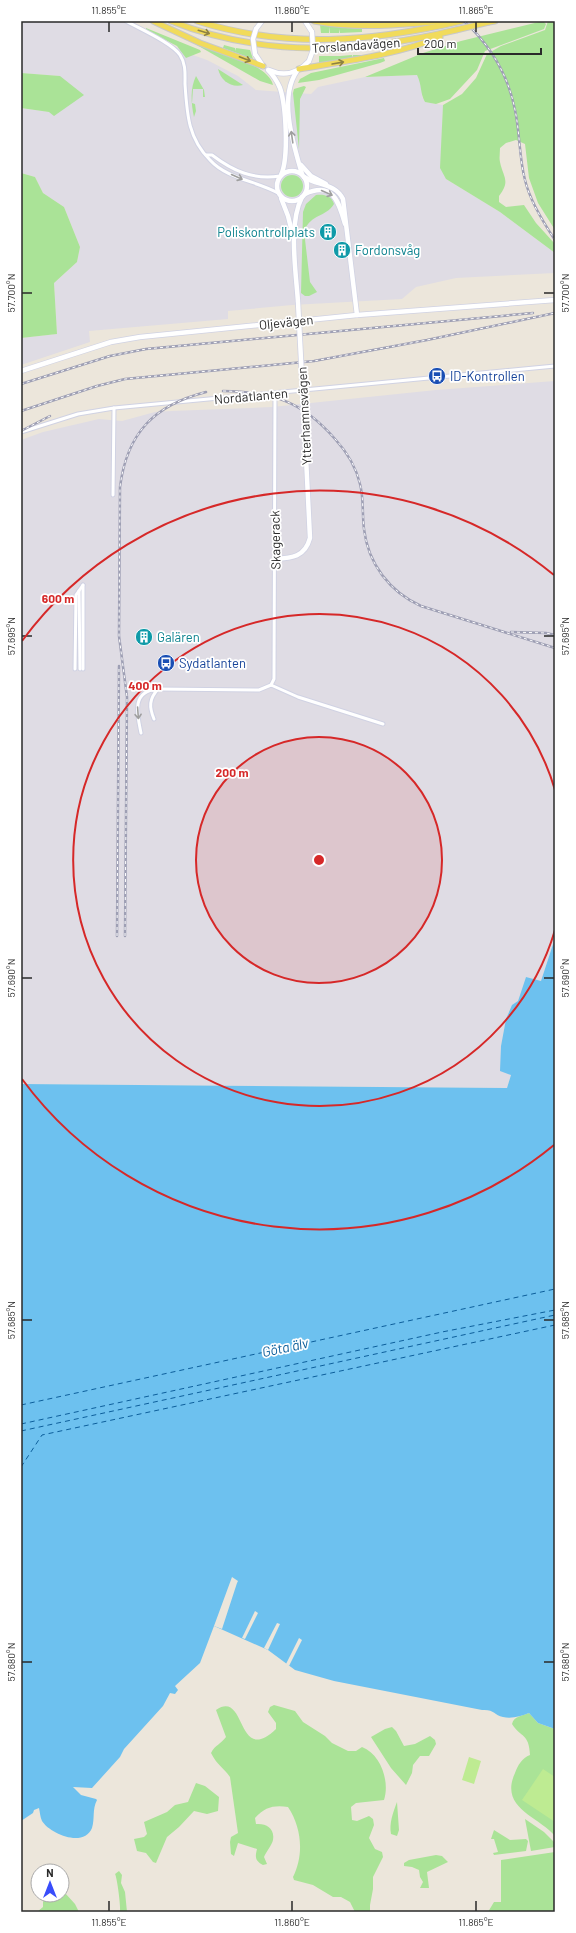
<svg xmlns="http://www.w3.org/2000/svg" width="576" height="1933" font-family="Barlow,sans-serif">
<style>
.industrial{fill:#dfdce4}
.green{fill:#aae397}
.pitch{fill:#beeb92}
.water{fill:#6dc1ef}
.pier{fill:#ece6db}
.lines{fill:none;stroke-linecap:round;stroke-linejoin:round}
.ferry{stroke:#0c5e9b;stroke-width:1;stroke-dasharray:5 4;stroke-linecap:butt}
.street-casing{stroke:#d0d2e3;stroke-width:5}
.secondary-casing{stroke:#d0d2e3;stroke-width:6}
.primary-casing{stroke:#c8c8c8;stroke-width:7}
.street{stroke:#fff;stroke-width:3}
.secondary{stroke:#fff;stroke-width:4.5}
.primary{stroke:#f1db5b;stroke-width:5}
.rail-casing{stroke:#9e9fb4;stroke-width:2.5}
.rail{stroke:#fff;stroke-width:1;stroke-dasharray:3;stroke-linecap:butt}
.secondary-bridge-casing{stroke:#d0d2e3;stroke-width:6;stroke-linecap:butt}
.primary-bridge-casing{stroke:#c8c8c8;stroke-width:7;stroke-linecap:butt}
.secondary-bridge{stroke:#fff;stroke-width:4.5}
.primary-bridge{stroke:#f1db5b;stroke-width:5}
.oneway{stroke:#8e8242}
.oneway2{stroke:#9f9f9f}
.ticks{fill:none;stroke:#2a2a2a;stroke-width:1.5}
.ring{fill:none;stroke:#d62828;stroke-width:2}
.labels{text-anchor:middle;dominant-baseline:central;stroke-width:3.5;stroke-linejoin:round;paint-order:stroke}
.street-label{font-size:13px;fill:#2a2a2a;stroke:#fff}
.culture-label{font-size:13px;fill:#0d838f;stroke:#fff;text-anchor:start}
.transit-label{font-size:13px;fill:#164399;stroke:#fff;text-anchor:start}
.water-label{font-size:14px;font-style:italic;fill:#0c5e9b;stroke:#fff}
.centre{fill:#d62828;stroke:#fff;stroke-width:2}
.ring-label{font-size:12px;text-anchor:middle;font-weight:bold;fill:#d62828;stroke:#fff;stroke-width:3.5;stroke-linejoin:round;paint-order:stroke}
.neatline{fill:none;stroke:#2a2a2a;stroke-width:1.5}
.ticks-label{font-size:10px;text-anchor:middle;fill:#2a2a2a}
</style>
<rect width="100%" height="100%" fill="#ece6db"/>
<!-- industrial -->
<g class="industrial">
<polygon points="21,21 128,21 187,53 207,60 238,76 256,90 311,94 318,87 365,77 417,75 422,84 422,96 425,102 443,105 442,138 446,179 500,212 555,253 555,273 456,278 416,287 402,299 292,305 228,311 228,319 89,331 90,342 21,365 21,338 57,334 54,283 77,262 80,247 64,207 43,193 35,177 21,173 21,108 50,112 60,76 21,73"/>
<polygon points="555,381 555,938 541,981 526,977 518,1001 510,1009 506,1019 501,1046 511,1075 507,1088 21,1084 21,440 43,432 99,419 122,421 155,412 171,411 272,407 436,390"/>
</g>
<!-- green -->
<g class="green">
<path d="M543 21 546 24 544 29 485 51 477 70 450 99 436 104 425 102C420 93 422 85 417 75L365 77 423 53 461 41Z"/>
<path d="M548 21H555V230L538 203 529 178 525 144 516 140 506 143 500 148C500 153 499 158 500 162 503 177 511 181 499 196V202L506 207 524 205 536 223 555 244V253L500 212 446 179 440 168 443 105 462 94 476 78 487 54 501 46 545 30Z"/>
<polygon points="320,25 362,29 362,32 340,33 339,29 339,33 330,33 330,27 329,33 321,33"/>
<polygon points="146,28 200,50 201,52 186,58 177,46 146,30"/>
<path d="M195 44C213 50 269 64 273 85L260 81Z"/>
<polygon points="224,45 235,48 235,51 236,48 250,50 253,59 223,48"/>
<polygon points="352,55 353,58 353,55 369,55 320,64 319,63 319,56 324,56 325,62 324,56 340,56 340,60 340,56"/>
<polygon points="384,58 385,61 380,63 319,80 298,83 300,79 311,73"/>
<path d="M218 69 243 85C231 88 221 81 218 69Z"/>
<polygon points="21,73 60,76 84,95 54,116 49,112 21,108"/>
<path d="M196 76 204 90 205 97H203V89H193L192 103 195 104 196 111 194 117C191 103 190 88 196 76Z"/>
<polygon points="304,86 306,87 300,99 299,149 293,93 294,89"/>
<polygon points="21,173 35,177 43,193 64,207 80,247 77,262 54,283 57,334 21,338"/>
<circle cx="292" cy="186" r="11"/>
<path d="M316 195C324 194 332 196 334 204 325 218 312 213 304 231L310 282 317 292 309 296H305L301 293 303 212 306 204Z"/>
<path d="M274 1705 295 1711 303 1722 325 1736 332 1743 348 1751H356L362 1747C381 1754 390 1782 384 1800L356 1803 351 1807 352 1820 357 1821 369 1816 373 1819 374 1825 369 1838 375 1849 382 1852 383 1857 373 1877V1889L370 1905V1912H355L350 1902 341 1897H333L313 1885 294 1880 293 1877C304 1855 302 1828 288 1807 274 1805 265 1807 255 1818L256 1824C266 1823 275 1828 273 1840 272 1845 266 1852 264 1857L267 1864 263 1865C255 1861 255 1857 257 1849L238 1843 234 1856 231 1854 230 1842 231 1837 238 1833 230 1777C223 1767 217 1765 211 1753 215 1745 221 1744 226 1737L216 1710C247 1689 236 1767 276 1729V1723L268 1712 270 1707Z"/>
<path d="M529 1713 538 1723 555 1729V1836C538 1816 499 1808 515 1773 518 1765 522 1758 530 1755 529 1733 521 1738 512 1724 514 1716 522 1716 529 1713Z"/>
<polygon points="392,1727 396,1731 404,1746 415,1744 430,1736 435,1740 436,1744 429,1756 420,1756 413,1765 412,1773 406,1785 391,1768 371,1737 385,1729"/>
<polygon points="196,1783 205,1786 219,1797 218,1811 207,1814 194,1811 179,1827 167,1837 156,1863 153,1862 146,1853 137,1851 134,1839 144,1837 147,1834 144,1822 167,1812 175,1805 188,1802"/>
<path d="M397 1802 399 1830 397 1836 391 1834C389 1823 393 1813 397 1802Z"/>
<polygon points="525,1819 544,1832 555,1843 555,1847 531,1851"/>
<polygon points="494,1830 510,1840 526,1839 528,1841 526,1851 494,1855 493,1853 498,1852 494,1839 491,1839"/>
<polygon points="555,1852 555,1912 488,1912 494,1902 501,1902 501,1860"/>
<polygon points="436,1855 442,1856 448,1862 427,1872 429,1888 420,1888 423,1882 420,1877 419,1870 412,1867 404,1866 404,1863 409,1860"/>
<path d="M119 1871 122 1875 121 1883 125 1892 127 1912H120C121 1907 117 1877 115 1874Z"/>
<polygon points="62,1892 65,1893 75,1904 79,1912 37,1912 43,1907 43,1902 47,1896 62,1895"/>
</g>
<!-- pitch -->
<g class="pitch">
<polygon points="469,1757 481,1761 474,1784 462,1780"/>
<polygon points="543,1769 555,1777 555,1822 522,1800"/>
</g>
<!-- water -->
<path class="water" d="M555 938V1729L538 1723 529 1713C521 1716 512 1719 503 1717 494 1715 494 1709 482 1710L334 1681 295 1670 268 1650 214 1626 200 1663 175 1686 178 1690 175 1694 170 1693 163 1706 124 1749 120 1757 92 1788 73 1787 81 1795 96 1799 97 1800C92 1809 95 1819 92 1828 84 1848 50 1834 42 1821 40 1817 40 1812 39 1808L34 1810 33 1813 21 1821V1084L507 1088 511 1075 500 1071 501 1046 506 1019 512 1005 518 1001 526 977 541 981Z"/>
<!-- pier -->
<g class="pier">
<polygon points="232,1577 238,1581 237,1583 222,1629 214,1626"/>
<polygon points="255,1611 258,1613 245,1639 242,1638"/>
<polygon points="277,1623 280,1624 268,1650 264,1648"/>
<polygon points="299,1638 302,1640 289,1666 286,1664"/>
</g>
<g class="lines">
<!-- ferry -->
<g class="ferry">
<polyline points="21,1405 555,1289"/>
<polyline points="21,1424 442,1332 555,1310"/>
<polyline points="21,1431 555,1315"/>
<polyline points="21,1467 42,1435 555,1325"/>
</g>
<defs>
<g id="street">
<path d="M126 21C140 29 172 43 180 55 186 64 185 74 185 84 187 114 188 138 210 160 227 179 257 181 278 193"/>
<path d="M206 155H212C233 171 253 180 280 176"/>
<polyline points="21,432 78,414 114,408 555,366"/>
<polyline points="113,495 114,408"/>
<polyline points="79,591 80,669"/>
<polyline points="75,669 76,595 83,585"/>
<polyline points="83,669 83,585"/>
<polyline points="271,685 274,679 275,394"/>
<polyline points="271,685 298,697 383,724"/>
<polyline points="158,689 259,690 271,685"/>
<path d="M141 733C137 714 131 691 158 689 149 699 149 707 154 719"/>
</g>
<g id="secondary">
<polyline points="305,21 312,32"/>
<polyline points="256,29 262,21"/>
<polyline points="255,54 263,66"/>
<path d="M268 70C273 75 277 81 280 88 286 106 289 158 281 175"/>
<path d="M269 70C284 77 298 73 309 61"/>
<path d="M297 71C278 98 294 146 302 174"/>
<polyline points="301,165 311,176 326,184"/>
<circle cx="292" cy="186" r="15"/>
<path d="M304 177C318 186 335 183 343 199L357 315"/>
<path d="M305 194C333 181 339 202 345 224"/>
<polyline points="281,198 288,216 293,236"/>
<path d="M298 302C296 272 288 224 302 197"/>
<polyline points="21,371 111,342 140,337 357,315 555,300"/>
<path d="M275 559C292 558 305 557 310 538L304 417"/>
</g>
<g id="primary">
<polyline points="153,21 200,43 263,66"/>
<path d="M171 21C263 58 360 53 456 30"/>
<path d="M197 21C286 49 371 42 462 21"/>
<path d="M314 21C358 29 401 25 445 21"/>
<polyline points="489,22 495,21"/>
<path d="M299 69C346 61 396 55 440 37"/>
</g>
</defs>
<!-- street casing -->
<use href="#street" class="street-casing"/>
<!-- secondary casing -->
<use href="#secondary" class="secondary-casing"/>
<!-- primary casing -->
<use href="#primary" class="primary-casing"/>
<!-- street -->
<use href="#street" class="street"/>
<!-- secondary -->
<use href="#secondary" class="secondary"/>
<!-- primary -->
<use href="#primary" class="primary"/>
<defs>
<g id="rail">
<path d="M464 21C490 45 508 74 515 110 520 133 519 157 525 180 530 201 543 222 555 240"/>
<polyline points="21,384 110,356 146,349 533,313"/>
<path d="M223 391C273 392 302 401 335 439 347 452 356 467 360 484 364 499 362 514 364 529 368 564 390 592 421 606L555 648"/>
<polyline points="21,411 97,386 125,379 314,361 427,340 555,313"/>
<polyline points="21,431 50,416"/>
<polyline points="511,632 546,633 555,635"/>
<polyline points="117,936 119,666"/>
<path d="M125 936 127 697 119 636 120 487C127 432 155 405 206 392"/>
</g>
</defs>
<!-- rail casing -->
<use href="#rail" class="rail-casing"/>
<!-- rail -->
<use href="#rail" class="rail"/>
<defs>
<g id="secondary-bridge">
<polyline points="255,54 253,39 256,29"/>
<polyline points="309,61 313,50 312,32"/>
<polyline points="298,302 304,417"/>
</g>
<polyline id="primary-bridge" points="456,30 489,22"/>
</defs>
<!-- secondary-bridge casing -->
<use href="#secondary-bridge" class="secondary-bridge-casing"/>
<!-- primary-bridge casing -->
<use href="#primary-bridge" class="primary-bridge-casing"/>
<!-- secondary-bridge -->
<use href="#secondary-bridge" class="secondary-bridge"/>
<!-- primary-bridge -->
<use href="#primary-bridge" class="primary-bridge"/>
</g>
<!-- one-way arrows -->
<defs><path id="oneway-shaft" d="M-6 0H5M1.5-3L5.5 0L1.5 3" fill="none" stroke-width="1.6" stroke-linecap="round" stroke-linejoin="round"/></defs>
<g class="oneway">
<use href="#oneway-shaft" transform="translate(204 32) rotate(17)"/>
<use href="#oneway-shaft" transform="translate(245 59) rotate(21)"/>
<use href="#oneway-shaft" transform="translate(338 63) rotate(-10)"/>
</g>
<g class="oneway2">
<use href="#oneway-shaft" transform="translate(292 137) rotate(-98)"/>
<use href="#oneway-shaft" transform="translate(237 177) rotate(24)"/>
<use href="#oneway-shaft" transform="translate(327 193) rotate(24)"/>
<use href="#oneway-shaft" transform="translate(138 713) rotate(86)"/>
</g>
<!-- ticks -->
<path class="ticks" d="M109 22V32M292 22V32M476 22V32M22 293H32M544 293H554M22 636H32M544 636H554M22 978H32M544 978H554M22 1320H32M544 1320H554M22 1662H32M544 1662H554M109 1901V1911M292 1901V1911M476 1901V1911"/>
<!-- distance rings -->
<circle cx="319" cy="860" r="123" fill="#d62828" fill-opacity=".12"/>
<g class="ring">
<circle cx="319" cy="860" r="123"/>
<path d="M555 930A246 246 0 1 1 555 790"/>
<path d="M554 1145A369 369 0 0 1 22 1079M22 641A369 369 0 0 1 554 575"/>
</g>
<!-- icons -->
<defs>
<symbol id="building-disc" viewBox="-11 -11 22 22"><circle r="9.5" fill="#0f9aa8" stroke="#fff"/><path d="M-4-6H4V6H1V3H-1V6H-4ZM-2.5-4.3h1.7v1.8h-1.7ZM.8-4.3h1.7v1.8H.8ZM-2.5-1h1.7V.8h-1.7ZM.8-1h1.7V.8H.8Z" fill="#fff"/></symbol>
<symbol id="bus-disc" viewBox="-11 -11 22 22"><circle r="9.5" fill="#1a4fb4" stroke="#fff"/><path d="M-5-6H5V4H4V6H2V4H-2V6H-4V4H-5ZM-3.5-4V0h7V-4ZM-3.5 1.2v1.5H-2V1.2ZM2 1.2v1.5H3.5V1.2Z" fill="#fff"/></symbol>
</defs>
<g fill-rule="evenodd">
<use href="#building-disc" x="318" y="222" width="20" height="20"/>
<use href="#building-disc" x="332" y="240" width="20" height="20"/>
<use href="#bus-disc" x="427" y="366" width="20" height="20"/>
<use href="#building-disc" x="134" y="627" width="20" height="20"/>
<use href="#bus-disc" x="156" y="653" width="20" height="20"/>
</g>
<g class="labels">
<!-- street labels -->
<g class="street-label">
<text transform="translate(356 45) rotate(-4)">Torslandavägen</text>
<text transform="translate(286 322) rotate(-6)">Oljevägen</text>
<text transform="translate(251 396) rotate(-5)">Nordatlanten</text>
<text transform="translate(304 416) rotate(-93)">Ytterhamnsvägen</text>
<text transform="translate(275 540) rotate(-91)">Skagerack</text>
</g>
<!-- culture labels -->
<g class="culture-label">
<text x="315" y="232" text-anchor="end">Poliskontrollplats</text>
<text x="355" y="250">Fordonsvåg</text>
<text x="157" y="637">Galären</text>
</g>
<!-- transit labels -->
<g class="transit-label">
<text x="450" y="376">ID-Kontrollen</text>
<text x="179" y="663">Sydatlanten</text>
</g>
<!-- water labels -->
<g class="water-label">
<text transform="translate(285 1347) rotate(-12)">Göta älv</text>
</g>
</g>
<circle cx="319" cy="860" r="6" class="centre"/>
<g class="ring-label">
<text x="58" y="603">600 m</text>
<text x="145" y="690">400 m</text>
<text x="232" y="777">200 m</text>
</g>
<!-- border -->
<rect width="576" height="1933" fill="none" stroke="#ffffff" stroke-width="44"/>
<!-- north arrow -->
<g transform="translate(50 1883)"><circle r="19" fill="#ffffff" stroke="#aaaaaa"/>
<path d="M0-3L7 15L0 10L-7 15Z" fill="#394dfb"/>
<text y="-6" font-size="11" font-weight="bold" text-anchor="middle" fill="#2a2a2a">N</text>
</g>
<!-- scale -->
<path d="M418 48v6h123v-6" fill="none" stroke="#2a2a2a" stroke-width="2"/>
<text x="424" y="48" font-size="12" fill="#2a2a2a" stroke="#ffffff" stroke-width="3" paint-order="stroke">200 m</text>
<rect x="22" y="22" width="532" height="1889" class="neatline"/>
<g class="ticks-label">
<text x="109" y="14">11.855°E</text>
<text x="292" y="14">11.860°E</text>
<text x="476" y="14">11.865°E</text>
<text transform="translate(11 293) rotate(-90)" y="4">57.700°N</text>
<text transform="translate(565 293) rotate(-90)" y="4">57.700°N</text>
<text transform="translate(11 636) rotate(-90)" y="4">57.695°N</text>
<text transform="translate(565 636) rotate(-90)" y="4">57.695°N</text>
<text transform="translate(11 978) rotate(-90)" y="4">57.690°N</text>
<text transform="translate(565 978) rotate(-90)" y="4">57.690°N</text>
<text transform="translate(11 1320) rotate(-90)" y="4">57.685°N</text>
<text transform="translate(565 1320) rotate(-90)" y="4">57.685°N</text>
<text transform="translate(11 1662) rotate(-90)" y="4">57.680°N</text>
<text transform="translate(565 1662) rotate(-90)" y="4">57.680°N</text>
<text x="109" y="1926">11.855°E</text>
<text x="292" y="1926">11.860°E</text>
<text x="476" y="1926">11.865°E</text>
</g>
</svg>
